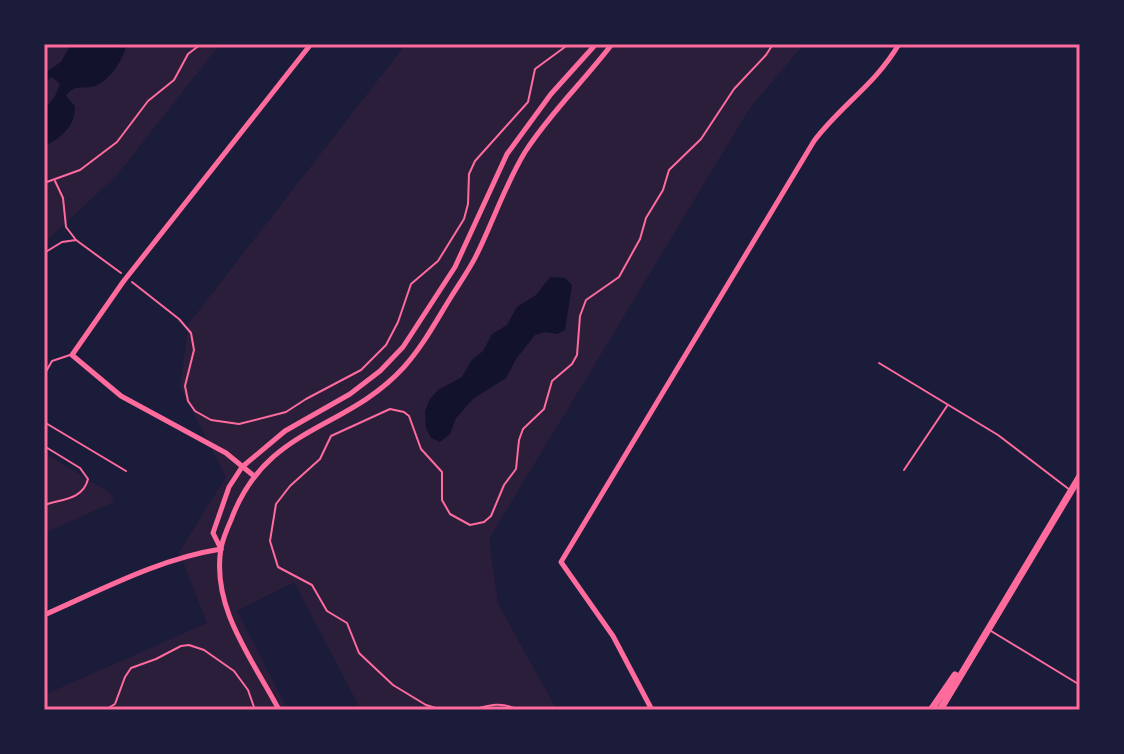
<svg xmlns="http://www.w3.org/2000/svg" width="1124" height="754" font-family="'Alegreya Sans',sans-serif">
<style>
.green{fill:#2a1e3b}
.water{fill:#12122b}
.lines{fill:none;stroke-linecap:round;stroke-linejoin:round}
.path{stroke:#ff6b9d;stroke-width:2}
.service{stroke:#ff6b9d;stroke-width:2}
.minor{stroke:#ff6b9d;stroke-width:5}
.secondary{stroke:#ff6b9d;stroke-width:7}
.neatline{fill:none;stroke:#ff6b9d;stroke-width:3}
</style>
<rect width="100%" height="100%" fill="#1b1b3a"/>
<!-- green -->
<g class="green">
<polygon points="44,44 220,44 117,175 44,243"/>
<polygon points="406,44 804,44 750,108 489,539 498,604 557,710 361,710 294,582 237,611 288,710 44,710 44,695 207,623 179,552 226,477 180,387 189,323"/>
<polygon points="44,453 110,493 114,502 44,533"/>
</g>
<!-- water -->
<g class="water">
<path d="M71 44H127C123 59 111 80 95 86 82 90 75 83 66 96L75 106C76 125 61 139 44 146V110L55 96 60 84 52 77 44 82V73L61 62Z"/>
<polygon points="550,277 565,278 572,285 565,330 557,334 545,332 535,335 516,359 506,378 474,398 456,418 450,434 440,442 431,438 426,428 425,411 430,399 438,390 462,377 471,361 483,351 492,334 507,325 517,307 536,295"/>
</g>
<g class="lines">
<!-- path -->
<g class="path">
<polyline points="55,181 63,198 66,227 76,240"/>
<polyline points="44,183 80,170 117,142 148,101 174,80 188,54 201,44"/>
<polyline points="44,253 62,242 76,240 121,273"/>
<polyline points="132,282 179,319 191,333 194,350 185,386 188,401 195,411 211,420 239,424 286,412 306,399 361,370 386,345 398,322 411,284 438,261 464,219 468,204 469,174 475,161 528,102 535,69 569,44"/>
<path d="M44 446 80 468 88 479C83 500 61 499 44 505"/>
<polyline points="105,710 115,704 125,677 131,668 156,659 181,646 189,645 204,650 234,671 248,690 255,710"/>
<polyline points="442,710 426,705 393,685 359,653 347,623 327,611 312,585 278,567 270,541 276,504 290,486 320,459 331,436 390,409 404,412 409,416 421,449 442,472 442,500 450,514 470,525 484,522 491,516 504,485 516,469 519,440 523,429 544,409 552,381 572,364 577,355 580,316 586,300 619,277 640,239 646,218 663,190 669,170 701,139 734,89 766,55 773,44"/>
<path d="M471 710C489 705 502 701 518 710"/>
</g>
<!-- service -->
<g class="service">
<polyline points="879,363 998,435 1070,490"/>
<polyline points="44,375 52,361 70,355"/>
<polyline points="44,422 126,471"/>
<polyline points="904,470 947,406"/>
<polyline points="991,631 1080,685"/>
</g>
<!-- minor -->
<g class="minor">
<polyline points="254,476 226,453 121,396 72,355 123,282 311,44"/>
<polyline points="221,549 213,533 229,487 242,467 285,431 350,394 380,371 403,347 455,267 507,154 551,94 596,44"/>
<path d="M44 615C101 590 158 559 221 549"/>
<path d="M279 710C253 660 211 608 221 548 223 538 227 529 231 520 266 425 345 432 404 367 423 346 436 321 451 297 459 284 469 270 476 256 493 222 505 185 525 152 550 113 584 81 612 44"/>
<path d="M652 710 613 636 561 562 814 141C842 104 875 85 899 44"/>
</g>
<!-- secondary -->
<g class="secondary">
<polyline points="931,710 955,675"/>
<polyline points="940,710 1080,476"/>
</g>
</g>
<!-- border -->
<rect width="1124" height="754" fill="none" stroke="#1b1b3a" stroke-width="92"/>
<rect x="46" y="46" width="1032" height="662" class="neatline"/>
</svg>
